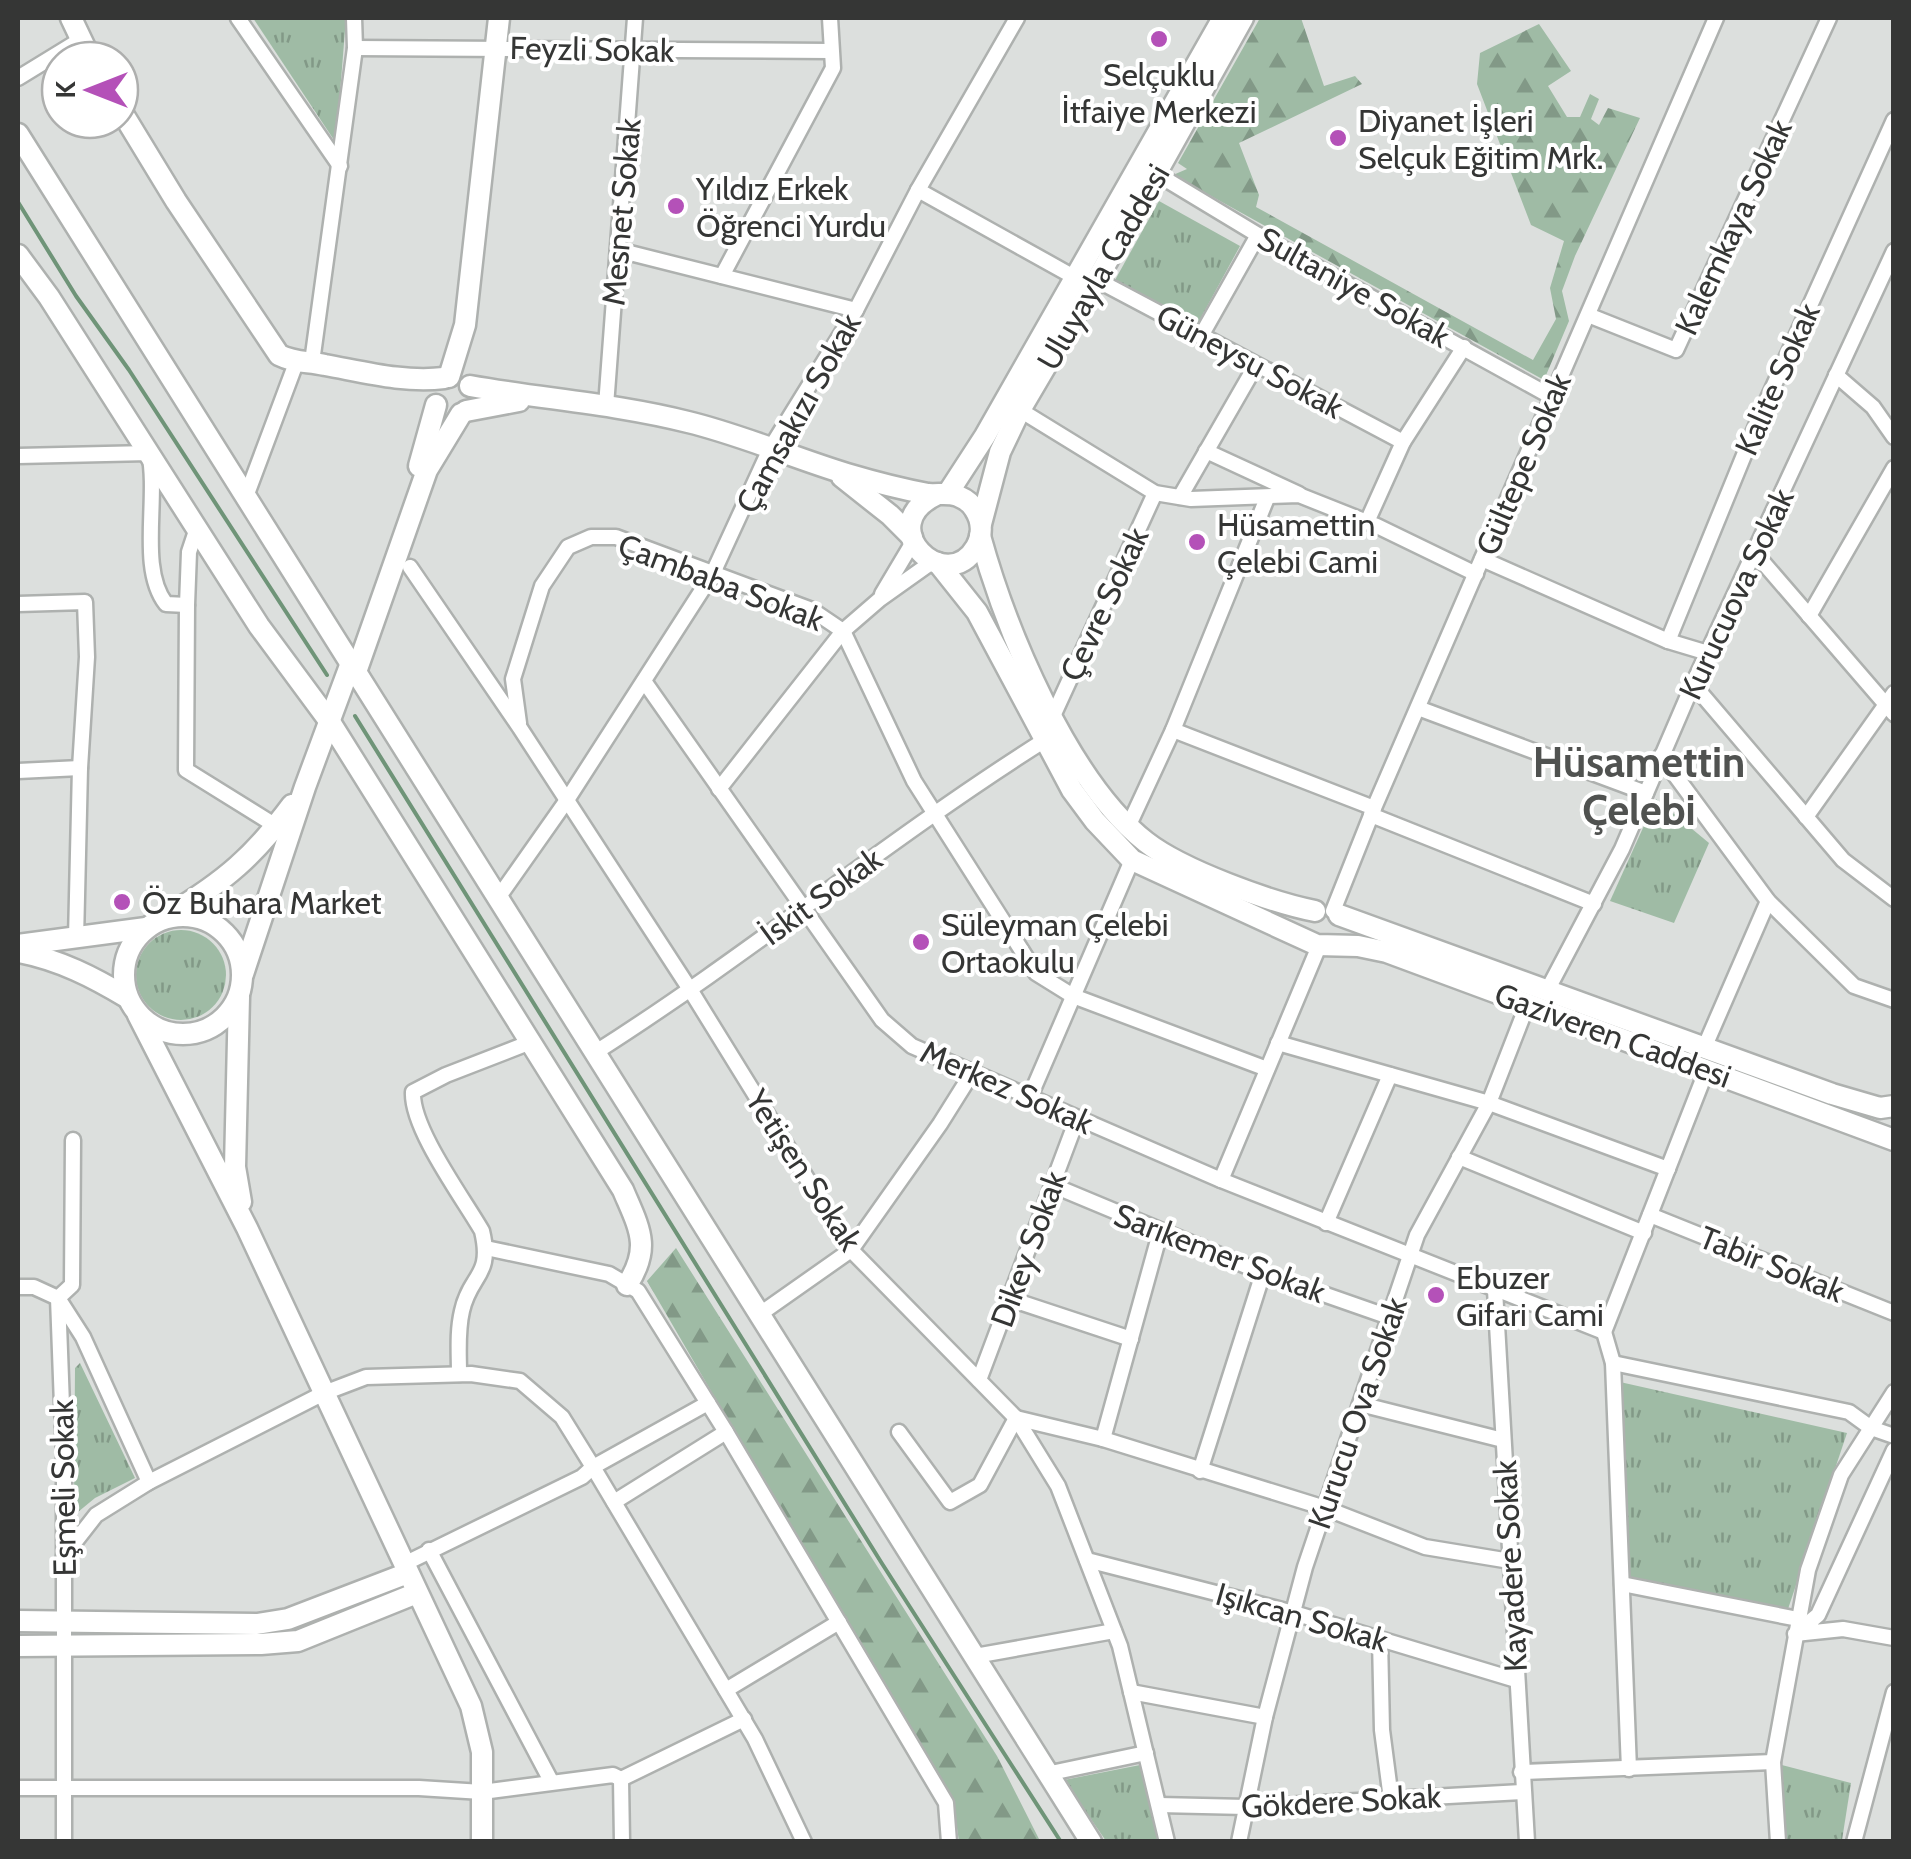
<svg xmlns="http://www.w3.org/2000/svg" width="1911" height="1859" font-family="Cabin,sans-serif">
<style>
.grass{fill:url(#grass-tufts)}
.forest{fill:url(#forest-firs)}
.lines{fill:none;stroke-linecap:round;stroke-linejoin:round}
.stream{stroke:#6f9478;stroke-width:4}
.street-casing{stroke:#aeb1af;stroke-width:19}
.secondary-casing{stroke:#aeb1af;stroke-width:25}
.street{stroke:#fff;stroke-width:14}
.secondary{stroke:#fff;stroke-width:20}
.poi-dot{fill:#b451b8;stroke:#fff;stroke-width:4}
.labels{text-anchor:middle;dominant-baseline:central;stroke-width:8;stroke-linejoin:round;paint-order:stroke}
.street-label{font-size:32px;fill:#353635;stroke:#fff}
.poi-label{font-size:32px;fill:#353635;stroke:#fff;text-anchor:start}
.district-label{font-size:42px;font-weight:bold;fill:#505250;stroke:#fff}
</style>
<defs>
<pattern id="grass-tufts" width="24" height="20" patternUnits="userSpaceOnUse" patternTransform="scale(2.5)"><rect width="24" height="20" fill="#9fbba5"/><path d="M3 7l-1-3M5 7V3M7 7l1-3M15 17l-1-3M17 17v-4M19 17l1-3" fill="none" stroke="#829987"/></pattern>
<pattern id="forest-firs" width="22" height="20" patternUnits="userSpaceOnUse" patternTransform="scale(2.5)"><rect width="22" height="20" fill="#9fbba5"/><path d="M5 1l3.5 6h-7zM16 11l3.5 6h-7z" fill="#829987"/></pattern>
</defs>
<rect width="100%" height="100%" fill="#dcdfdd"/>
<!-- grass -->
<g class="grass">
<polygon points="253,18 346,18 336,143"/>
<polygon points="1159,201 1240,246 1197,325 1115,280"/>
<polygon points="1656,799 1709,843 1674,923 1610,901"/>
<circle cx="181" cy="975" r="45"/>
<polygon points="80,1363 135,1478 95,1498 78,1512 74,1505 75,1368"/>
<polygon points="1620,1382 1847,1433 1788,1609 1627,1577"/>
<polygon points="1778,1764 1851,1783 1842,1840 1780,1841"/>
<polygon points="1140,1765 1159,1841 1106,1841 1064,1780"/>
</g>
<!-- forest -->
<g class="forest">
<polygon points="1260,18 1301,18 1324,86 1355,76 1362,84 1239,143 1259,195 1256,207 1533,360 1556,319 1550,288 1564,241 1531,225 1477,84 1480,53 1539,24 1571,71 1548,86 1567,117 1580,117 1590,94 1599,99 1591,119 1599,125 1608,108 1640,118 1575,256 1562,291 1569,321 1544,380 1173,175 1187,169 1178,163"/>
<polygon points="676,1248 997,1756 1040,1841 959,1841 954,1809 647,1281"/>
</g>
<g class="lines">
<!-- stream -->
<g class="stream">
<polyline points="18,202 76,296 129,370 327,675"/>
<polyline points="355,716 881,1562 1061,1842"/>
</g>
<defs>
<g id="street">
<polyline points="238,18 340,166"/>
<polyline points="355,48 830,51"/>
<polyline points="18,78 80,40"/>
<polyline points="1157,174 1258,235 1552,397"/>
<polyline points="918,190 1074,277"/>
<polyline points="618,250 856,310"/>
<polyline points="722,276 833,68 830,18"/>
<polyline points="1097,280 1403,442"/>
<polyline points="1588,315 1676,350 1829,18"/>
<polyline points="1201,336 1258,235"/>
<polyline points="312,362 355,48 354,18"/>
<polyline points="1836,375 1873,407 1894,437"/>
<polyline points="606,406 635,18"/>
<polyline points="1020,410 1155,493 1191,499 1299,495 1377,526 1476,574"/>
<polyline points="1206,451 1299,494"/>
<path d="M18 456 149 453C159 498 138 568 166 604L187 605"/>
<polyline points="247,494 296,363"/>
<polyline points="1180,497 1256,365"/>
<polyline points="1367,522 1403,442 1464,347"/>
<polyline points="197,528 189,552 187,605 186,770 276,826"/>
<polyline points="1755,553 1894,714"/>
<polyline points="1482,559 1668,641 1708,653"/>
<polyline points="410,567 520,728 691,991 851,1250 1016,1418 1058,1486 1120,1646 1167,1842"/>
<polyline points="882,594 913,542"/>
<polyline points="18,604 85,602 87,657 80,768 76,939"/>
<polyline points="1809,616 1894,468"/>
<polyline points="1668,641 1760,416 1894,120"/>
<polyline points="644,681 882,1020 912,1046 1221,1180 1604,1332 1707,1069"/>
<polyline points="1693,684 1843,860 1894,899"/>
<polyline points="1418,708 1646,793"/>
<polyline points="1053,716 1155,493"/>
<polyline points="519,723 513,679 542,586 568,547 591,537 616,537 812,610 843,631 914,781 1036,973 1073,996 1267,1069"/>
<polyline points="1173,730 1374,808"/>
<polyline points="1661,756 1768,901 1854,986 1894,1000"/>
<polyline points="18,771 80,768"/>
<polyline points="719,789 843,631 880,599 932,562"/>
<polyline points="1371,815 1594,904"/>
<polyline points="1806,817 1894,693"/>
<polyline points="1128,827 1173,730 1267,498"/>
<polyline points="498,898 567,800 713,573 770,449 856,310 918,190 1017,18"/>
<polyline points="1333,911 1374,808 1716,18"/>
<polyline points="1548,989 1622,849 1693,684 1894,251"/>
<polyline points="1278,1043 1489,1103 1668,1169"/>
<polyline points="1705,1046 1768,901"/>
<path d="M596 1052C750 954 891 837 1045 740"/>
<polyline points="1029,1099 1132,860"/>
<polyline points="1459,1157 1644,1233"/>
<polyline points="1221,1180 1319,946"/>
<polyline points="1052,1185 1263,1273 1389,1317"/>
<polyline points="1650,1215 1894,1313"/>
<polyline points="1326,1223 1390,1075"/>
<polyline points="486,1248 609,1274 638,1291 726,1432 946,1803 949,1842"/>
<polyline points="18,1287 34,1287 58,1298 83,1337 149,1482"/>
<polyline points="1495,1290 1527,1842"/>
<polyline points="1010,1299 1131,1339"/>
<polyline points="760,1314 851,1250 940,1124 972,1073"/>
<polyline points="1604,1332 1613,1363 1629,1769"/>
<polyline points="1613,1363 1849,1412 1871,1428 1894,1436"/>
<path d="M459 1374C459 1353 457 1332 462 1311 470 1274 493 1277 482 1231 463 1198 411 1128 413 1092L446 1075 531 1042"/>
<polyline points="979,1380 1077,1119"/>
<polyline points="1360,1404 1503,1440"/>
<polyline points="899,1432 950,1502 980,1485 1016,1418 1103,1439 1325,1508 1425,1547 1510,1561"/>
<polyline points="1103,1439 1160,1233"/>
<polyline points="1894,1450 1818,1615 1795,1634 1843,1629 1894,1638"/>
<polyline points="1200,1471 1263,1273"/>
<polyline points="614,1502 726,1432"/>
<polyline points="429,1550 551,1781"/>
<polyline points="64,1556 96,1515 149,1482 324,1393 366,1377 471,1374 520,1381 562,1417 593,1467 755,1739 804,1842"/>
<polyline points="1087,1560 1294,1613 1516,1680"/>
<polyline points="404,1564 582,1477 593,1467 708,1403"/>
<polyline points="1622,1584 1798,1619"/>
<polyline points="1380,1639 1382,1730 1391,1799"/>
<polyline points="975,1656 1114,1631"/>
<polyline points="726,1690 839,1622"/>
<polyline points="1131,1692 1265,1717"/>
<polyline points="1521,1772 1773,1762"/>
<polyline points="1046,1774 1146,1753"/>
<polyline points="18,1788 419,1788 482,1792 613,1775 621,1779"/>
<polyline points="1159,1805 1246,1807 1522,1792"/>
<polyline points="64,1842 64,1459 58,1298 72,1285 73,1140"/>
<polyline points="622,1842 621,1779 744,1719"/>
<polyline points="1239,1842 1265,1717 1305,1567 1417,1235 1489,1103 1528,1003"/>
<polyline points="1778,1842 1773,1762 1808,1570 1841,1475 1894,1392"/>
<polyline points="1854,1842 1894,1692"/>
</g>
<g id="secondary">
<polyline points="71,18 91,60"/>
<path d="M120 109 176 201 279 355C295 363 307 361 325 365 364 372 405 383 444 378"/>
<polyline points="18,134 1091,1842"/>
<path d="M18 255 49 297 259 626 330 722 623 1190C639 1228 652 1247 627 1285"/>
<polyline points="449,377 465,325 499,18"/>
<path d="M470 386C543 399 617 404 688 422 742 435 794 458 847 474 874 482 901 489 928 494 938 495 948 492 958 496 965 499 972 504 975 510 982 521 983 535 976 547 946 598 871 526 936 495"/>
<polyline points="466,411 519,401"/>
<polyline points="419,466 436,405"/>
<polyline points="842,477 890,515 912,537"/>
<polyline points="948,493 985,436 1223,18"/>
<polyline points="981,524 1000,452 1020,410 1104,267 1243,18"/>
<path d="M980 536C1006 630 1068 781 1146 842 1182 870 1270 902 1315 911"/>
<polyline points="938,563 977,612 1072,790 1095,821 1132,860 1317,945 1358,946 1387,952 1894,1140"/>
<polyline points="356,672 427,470 461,414"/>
<path d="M170 914C225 881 254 856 292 805"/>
<polyline points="1339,915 1832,1094 1880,1108 1894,1106"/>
<circle cx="183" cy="975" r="59"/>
<polyline points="18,945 146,928"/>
<path d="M19 952C60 960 93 977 128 998"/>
<polyline points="243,974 305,787 351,663"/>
<polyline points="239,997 235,1167 241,1202"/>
<polyline points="138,1015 247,1228 471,1706 482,1752 482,1842"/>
<polyline points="18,1621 257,1624 288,1619 408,1573"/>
<polyline points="18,1646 261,1644 298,1641 417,1593"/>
</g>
</defs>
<!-- street casing -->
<use href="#street" class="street-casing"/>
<!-- secondary casing -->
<use href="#secondary" class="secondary-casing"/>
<!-- street -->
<use href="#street" class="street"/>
<!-- secondary -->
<use href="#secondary" class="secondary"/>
</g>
<!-- markers -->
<g class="poi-dot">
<circle cx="1159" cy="39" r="10"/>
<circle cx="1338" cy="138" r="10"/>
<circle cx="676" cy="206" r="10"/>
<circle cx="1197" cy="542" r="10"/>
<circle cx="122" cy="902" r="10"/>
<circle cx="921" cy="942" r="10"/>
<circle cx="1436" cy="1295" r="10"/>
</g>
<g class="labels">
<!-- street labels -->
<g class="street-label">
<text transform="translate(592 49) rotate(1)">Feyzli Sokak</text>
<text transform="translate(621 212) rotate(-85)">Mesnet Sokak</text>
<text transform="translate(1733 227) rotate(-65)">Kalemkaya Sokak</text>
<text transform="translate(1103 267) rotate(-60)">Uluyayla Caddesi</text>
<text transform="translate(1354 287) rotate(29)">Sultaniye Sokak</text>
<text transform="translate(1250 361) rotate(28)">Güneysu Sokak</text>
<text transform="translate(1777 379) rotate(-66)">Kalite Sokak</text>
<text transform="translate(798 413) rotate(-61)">Çamsakızı Sokak</text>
<text transform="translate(1523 464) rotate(-67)">Gültepe Sokak</text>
<text transform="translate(721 582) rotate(21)">Çambaba Sokak</text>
<text transform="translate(1736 594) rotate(-65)">Kurucuova Sokak</text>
<text transform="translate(1104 604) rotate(-65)">Çevre Sokak</text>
<text transform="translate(821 896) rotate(-36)">İskit Sokak</text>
<text transform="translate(1613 1035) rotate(20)">Gaziveren Caddesi</text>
<text transform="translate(1007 1087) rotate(24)">Merkez Sokak</text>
<text transform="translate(804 1170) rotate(57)">Yetişen Sokak</text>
<text transform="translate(1028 1249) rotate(-70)">Dikey Sokak</text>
<text transform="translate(1220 1253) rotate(21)">Sarıkemer Sokak</text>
<text transform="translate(1772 1264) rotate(22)">Tabir Sokak</text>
<text transform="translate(1357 1413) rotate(-71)">Kurucu Ova Sokak</text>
<text transform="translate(63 1488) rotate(-91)">Eşmeli Sokak</text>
<text transform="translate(1510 1566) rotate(-93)">Kayadere Sokak</text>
<text transform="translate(1302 1617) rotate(16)">Işıkcan Sokak</text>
<text transform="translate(1341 1801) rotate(-3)">Gökdere Sokak</text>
</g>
<!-- poi labels -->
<g class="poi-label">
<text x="1159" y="74" text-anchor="middle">Selçuklu<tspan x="1159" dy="37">İtfaiye Merkezi</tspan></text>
<text x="1358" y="120">Diyanet İşleri<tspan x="1358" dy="37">Selçuk Eğitim Mrk.</tspan></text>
<text x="696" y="188">Yıldız Erkek<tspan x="696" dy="37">Öğrenci Yurdu</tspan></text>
<text x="1217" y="524">Hüsamettin<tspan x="1217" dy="37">Çelebi Cami</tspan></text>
<text x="142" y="902">Öz Buhara Market</text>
<text x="941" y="924">Süleyman Çelebi<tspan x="941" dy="37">Ortaokulu</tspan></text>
<text x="1456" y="1277">Ebuzer<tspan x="1456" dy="37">Gifari Cami</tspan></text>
</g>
<!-- district labels -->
<g class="district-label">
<text x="1639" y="762">Hüsamettin<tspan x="1639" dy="48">Çelebi</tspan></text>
</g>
</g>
<!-- border -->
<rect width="1911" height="1859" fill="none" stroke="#353635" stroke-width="40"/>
<!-- north arrow -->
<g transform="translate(90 90) rotate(270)"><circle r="48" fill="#ffffff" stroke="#aeafae" stroke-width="2.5"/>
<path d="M0-8L18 38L0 25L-18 38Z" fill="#b451b8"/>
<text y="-15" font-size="28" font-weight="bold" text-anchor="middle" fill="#353635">K</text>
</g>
</svg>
